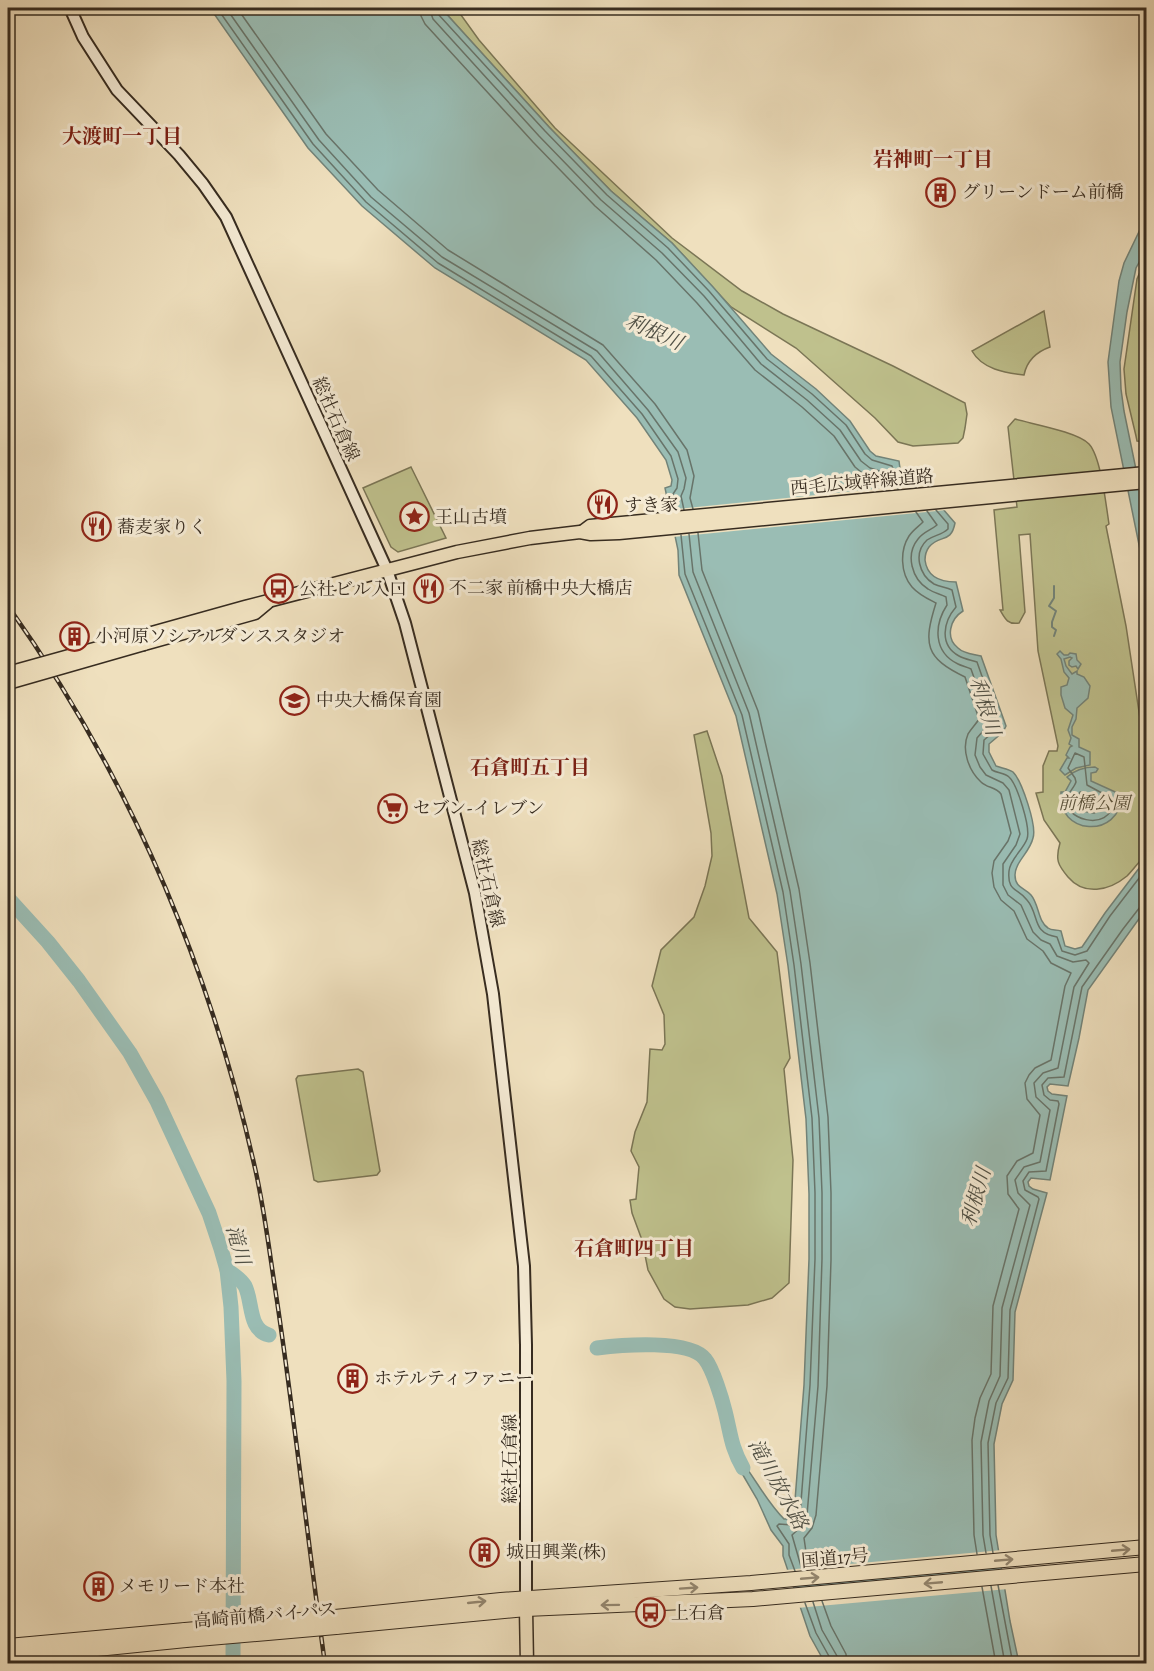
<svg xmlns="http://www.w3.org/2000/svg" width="1154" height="1671" font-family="Alegreya,'Noto Serif JP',serif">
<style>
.green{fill:#bfc18d;stroke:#7b7656;stroke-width:1.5}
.water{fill:#9abdb4;stroke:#728379;stroke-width:1.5}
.pier{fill:#efe0be}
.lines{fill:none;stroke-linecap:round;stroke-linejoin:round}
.shore{stroke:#68746a;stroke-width:1.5}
.stream{stroke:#728379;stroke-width:2}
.river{stroke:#9abdb4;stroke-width:15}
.secondary-casing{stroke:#372c20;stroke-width:14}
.primary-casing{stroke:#372c20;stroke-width:15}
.trunk-casing{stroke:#372c20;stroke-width:16}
.secondary{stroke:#f5ebd5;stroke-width:10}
.primary{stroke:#efe0be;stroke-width:12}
.trunk{stroke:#efe0be;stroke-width:14}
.rail-casing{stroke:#372c20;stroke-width:4.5}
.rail{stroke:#f5ebd5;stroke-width:2;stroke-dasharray:7;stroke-linecap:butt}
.primary-bridge-casing{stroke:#372c20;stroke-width:15;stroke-linecap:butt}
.trunk-bridge-casing{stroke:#372c20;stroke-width:16;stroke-linecap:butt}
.primary-bridge{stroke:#efe0be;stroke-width:12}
.trunk-bridge{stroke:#efe0be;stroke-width:14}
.oneway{stroke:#93866f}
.labels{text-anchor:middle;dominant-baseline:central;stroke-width:6;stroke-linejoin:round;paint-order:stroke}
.poi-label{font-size:18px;fill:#372c20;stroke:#f5ebd5;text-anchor:start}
.street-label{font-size:18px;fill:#372c20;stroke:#f5ebd5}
.park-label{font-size:18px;font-style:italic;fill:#59513b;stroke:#f5ebd5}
.neighbourhood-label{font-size:20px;font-weight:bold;fill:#7a1f14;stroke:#f5ebd5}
.water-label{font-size:20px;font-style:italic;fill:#505045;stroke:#f5ebd5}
</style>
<rect width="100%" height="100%" fill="#efe0be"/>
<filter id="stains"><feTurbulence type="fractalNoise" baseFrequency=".00333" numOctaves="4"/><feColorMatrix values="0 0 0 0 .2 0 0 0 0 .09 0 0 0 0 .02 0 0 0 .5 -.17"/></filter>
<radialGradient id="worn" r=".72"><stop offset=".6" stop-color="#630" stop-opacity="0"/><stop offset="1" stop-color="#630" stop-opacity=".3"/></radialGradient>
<!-- green -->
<g class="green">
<polygon points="441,8 456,8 479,40 555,128 672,238 742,291 783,314 893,366 965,403 967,414 965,428 963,438 958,443 913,446 898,442 875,418 796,348 731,307 672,243 611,191 549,127"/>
<polygon points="1146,258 1146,442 1137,441 1136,436 1126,394 1124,369 1137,279"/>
<path d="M1044 311 1050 347C1036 352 1027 360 1024 375 1005 373 982 369 972 351Z"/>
<path d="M1015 419C1032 424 1078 432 1089 444 1101 457 1106 505 1109 524L1106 526 1126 626 1146 758V855C1139 861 1134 869 1127 876 1109 891 1084 896 1068 877 1058 865 1055 860 1060 843L1044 820 1036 793 1043 792V766L1049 751H1057L1058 746 1038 651 1030 534 1019 535 1025 612 1019 623C1008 625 1005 619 1000 610H1003L994 510 1017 507 1008 427Z"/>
<polygon points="411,467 446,538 398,552 391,547 363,488"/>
<polygon points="707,731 722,776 749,918 777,952 790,1058 784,1069 793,1160 789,1283 772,1298 748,1305 690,1309 675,1307 664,1299 648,1270 642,1240 632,1213 630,1200 636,1199 639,1167 631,1151 635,1132 647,1102 650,1049 662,1050 665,1044 664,1015 652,986 661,950 694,917 705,886 712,856 711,833 694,735"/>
<polygon points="358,1069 363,1072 380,1171 377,1175 318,1182 314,1180 296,1079 298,1076"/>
</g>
<!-- water -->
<g class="water">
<path d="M210 8H441L549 127 611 191 672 243 713 287 771 354 816 389 850 421 870 451 876 456 899 461C900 470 901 475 909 480H918L955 523C951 544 940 534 929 547 926 551 925 555 925 560 927 577 941 582 956 582L963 611C950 619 945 638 958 648 964 654 973 654 981 656L1006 726 1003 732 989 744V752L996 766C1001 768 1009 769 1013 772 1022 781 1037 826 1033 838 1030 852 1015 862 1015 875 1015 888 1025 888 1031 895 1039 904 1038 922 1048 928 1052 931 1056 929 1061 931L1065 946 1075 949 1082 947 1105 913 1146 859V909L1088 990 1079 1038 1068 1086 1050 1084 1047 1087 1048 1091 1052 1094 1067 1096 1050 1180 1031 1178 1028 1182 1029 1186 1033 1189 1047 1193 1015 1312 1013 1380 1002 1404 994 1444 996 1535 1010 1621 1019 1663H825L810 1636 783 1556V1546L771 1530 757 1499 733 1458 734 1452C753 1473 764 1499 784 1519H791L794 1513 804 1385 809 1259V1194L806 1119 788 966 777 894 736 716 679 575 678 550 665 488 671 486 672 480 666 460 637 418 586 360 435 268 362 206 308 148Z"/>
<polygon points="1146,217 1146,250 1136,268 1127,312 1120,362 1121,389 1124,411 1146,518 1146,579 1111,407 1108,362 1119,281 1124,263"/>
<polygon points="1060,651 1064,655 1068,655 1070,653 1076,654 1077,660 1081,664 1078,669 1076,666 1072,667 1069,665 1069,661 1072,658 1070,657 1064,659 1066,666 1072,674 1077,671 1077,674 1084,677 1090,686 1088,698 1077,708 1076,719 1072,727 1072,735 1079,739 1079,747 1090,752 1090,765 1076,768 1065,775 1060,770 1067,758 1069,758 1066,755 1070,747 1072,746 1069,744 1071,738 1068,730 1073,715 1065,708 1061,695 1061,687 1067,685 1069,678 1064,672 1061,659 1057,654"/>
<path d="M1095 767 1098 769 1096 772 1091 773V781L1122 795C1120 840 1056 835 1061 792H1065L1071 781 1067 777C1075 770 1084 767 1095 767Z"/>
</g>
<!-- pier -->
<g class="pier">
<polygon points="925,484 947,510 673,537 667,510"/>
<polygon points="1002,1550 1004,1567 790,1586 785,1570"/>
<polygon points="1005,1569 1008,1589 797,1608 791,1589"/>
</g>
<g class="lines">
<!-- shore -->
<g class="shore">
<polyline points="217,8 313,144 366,202 438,263 591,356 642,414 671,456 678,479 677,488 673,494 676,510"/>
<polyline points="226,8 319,140 371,197 442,257 597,351 648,410 678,452 686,478 684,489 681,496 684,510"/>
<polyline points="237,8 326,134 378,190 448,250 603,345 655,404 687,450 694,476 690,498 693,509"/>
<polyline points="420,8 421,16 425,24 533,142 595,206 656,260 697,303 755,370 802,407 834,436 855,467 866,476 879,481 886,490"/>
<polyline points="429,8 433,19 539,136 601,200 662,253 704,296 761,364 807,400 840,430 861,461 870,468 886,473 898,489"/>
<path d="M437 8 438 14 545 131 607 195 668 248 709 291 767 359 812 394 846 425 865 454 872 460 892 466C897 481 902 484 916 487"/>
<path d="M936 510 948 524V529C942 535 934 535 927 540 913 553 919 575 934 584 940 587 946 587 952 590L956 607C943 622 939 645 959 656 964 659 971 660 977 662L999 725 998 728 984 740 983 754 992 770C997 773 1005 773 1009 777 1017 784 1031 828 1027 839 1023 850 1010 859 1009 871 1007 892 1018 888 1027 900 1040 915 1031 933 1057 937L1062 951 1075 955 1087 951 1110 916 1146 869"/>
<path d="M927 511 937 525C931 530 923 532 918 539 905 555 912 579 928 589 934 593 940 594 946 597L947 605C934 625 933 652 958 664 962 666 967 667 971 669L990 723 977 738 975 755 980 767 986 775 1003 783 1009 790 1020 834 1016 845 1003 864V885L1008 895 1021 905 1033 932 1041 940 1050 944 1057 956 1073 962 1086 960 1089 963 1074 987 1058 1068 1043 1073 1034 1083 1036 1097 1050 1110 1040 1162 1024 1167 1015 1180 1018 1193 1030 1205 1002 1308 1000 1376 989 1401 981 1442 983 1535 986 1553"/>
<path d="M916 512 923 522C918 527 913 530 909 536 900 550 900 573 912 587 919 595 928 599 936 603 923 644 925 658 965 677L979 719C976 724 971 729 968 734 961 750 969 771 981 782 987 788 996 787 1001 794L1011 833 1008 841 994 861 992 873 994 887 1001 900 1014 911 1027 939 1043 951 1051 963 1071 973 1065 986 1051 1060 1035 1068 1029 1075 1025 1083 1027 1099 1040 1115 1033 1153 1017 1161 1007 1176 1008 1194 1019 1209 993 1306 991 1374 980 1398 975 1418 972 1440 974 1535 977 1554"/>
<polyline points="698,533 702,570 758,711 799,889 810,963 828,1117 831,1193 831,1260 827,1386 816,1515 812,1528 804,1538 806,1552 811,1569"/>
<polyline points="689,534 693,572 749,713 790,891 801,964 819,1118 822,1193 822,1259 818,1386 807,1515 802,1526 792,1535 802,1570"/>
<polyline points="681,535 685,574 742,715 783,892 794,965 812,1118 815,1193 815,1259 810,1385 800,1515 796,1522 792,1525 779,1524 777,1526 789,1544 789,1555 795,1571"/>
<path d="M1075 753 1084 757 1087 785 1115 800C1109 836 1060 817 1067 798 1068 793 1074 788 1076 782L1075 778 1068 768Z"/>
<polygon points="1080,792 1083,792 1104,802 1105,807 1094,813 1083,811 1075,802"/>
<polyline points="993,1553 990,1535 988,1443 996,1403 1008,1378 1010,1310 1039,1199 1038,1197 1025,1190 1023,1181 1029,1172 1046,1171 1059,1104 1058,1101 1050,1100 1044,1095 1042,1085 1048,1078 1064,1077 1082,987 1123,929 1140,907 1146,906"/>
<polyline points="998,1585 1013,1664"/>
<polyline points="991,1586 1005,1664"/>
<polyline points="982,1587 996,1664"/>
<polyline points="822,1601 831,1626 846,1654 847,1664"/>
<polyline points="813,1602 822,1630 837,1656 838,1664"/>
<polyline points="805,1603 816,1633 830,1658 830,1664"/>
</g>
<!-- stream -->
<polyline class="stream" points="1054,586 1054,598 1049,606 1056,611 1052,622 1052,627 1056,630 1054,636"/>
<!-- river -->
<g class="river">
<polyline points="8,898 48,942 79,981 130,1053 157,1101 209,1213 221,1249 227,1270 231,1307 234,1381 233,1664"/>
<path d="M227 1270C234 1275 241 1279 245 1286 253 1302 248 1330 269 1335"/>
<path d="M597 1348C621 1345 690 1339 705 1359 713 1369 722 1399 725 1411 731 1435 731 1447 743 1468"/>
</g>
<defs>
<polyline id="secondary" points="70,8 83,37 117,90 179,155 203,184 226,217 387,570 405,623 475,893 493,994 524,1266 526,1345 526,1604"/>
<g id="primary">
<polyline points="582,532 590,526 1146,473"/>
<polyline points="141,636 245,607 457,552 530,538 580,532 591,534 619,533 1146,482"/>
<polyline points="144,644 255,613 267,603"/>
<polyline points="526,1609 527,1664"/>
</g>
<g id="trunk">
<polyline points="335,1617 501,1600 751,1583 1146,1547"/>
<polyline points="336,1627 526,1609 753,1599 1146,1564"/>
<polyline points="8,1646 185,1630"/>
<polyline points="8,1658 186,1640"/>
</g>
</defs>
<!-- secondary casing -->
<use href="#secondary" class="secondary-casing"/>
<!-- primary casing -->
<use href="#primary" class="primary-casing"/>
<!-- trunk casing -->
<use href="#trunk" class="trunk-casing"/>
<!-- secondary -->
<use href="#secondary" class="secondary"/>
<!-- primary -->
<use href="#primary" class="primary"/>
<!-- trunk -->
<use href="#trunk" class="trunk"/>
<defs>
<path id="rail" d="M8 606C129 776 209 964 255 1168 265 1212 270 1257 277 1301 295 1422 308 1543 325 1664"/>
</defs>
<!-- rail casing -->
<use href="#rail" class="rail-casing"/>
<!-- rail -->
<use href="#rail" class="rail"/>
<defs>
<g id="primary-bridge">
<polyline points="8,673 141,636"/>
<polyline points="8,683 144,644"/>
</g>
<g id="trunk-bridge">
<polyline points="185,1630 335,1617"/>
<polyline points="186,1640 336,1627"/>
</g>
</defs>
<!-- primary-bridge casing -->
<use href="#primary-bridge" class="primary-bridge-casing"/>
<!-- trunk-bridge casing -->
<use href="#trunk-bridge" class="trunk-bridge-casing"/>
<!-- primary-bridge -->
<use href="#primary-bridge" class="primary-bridge"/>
<!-- trunk-bridge -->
<use href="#trunk-bridge" class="trunk-bridge"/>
</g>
<!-- one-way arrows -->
<defs><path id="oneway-shaft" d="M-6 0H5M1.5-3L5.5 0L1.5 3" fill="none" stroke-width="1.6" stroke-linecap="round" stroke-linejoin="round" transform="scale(1.5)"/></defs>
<g class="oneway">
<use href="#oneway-shaft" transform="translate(1121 1550) rotate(-5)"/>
<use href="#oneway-shaft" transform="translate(1004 1560) rotate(-5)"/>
<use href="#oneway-shaft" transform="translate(810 1578) rotate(-5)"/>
<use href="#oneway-shaft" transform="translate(933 1583) rotate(175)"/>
<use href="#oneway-shaft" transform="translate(689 1588) rotate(-4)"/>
<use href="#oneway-shaft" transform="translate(477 1602) rotate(-6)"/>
<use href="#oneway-shaft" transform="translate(610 1605) rotate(179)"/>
</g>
<!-- icons -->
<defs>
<symbol id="building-ring" viewBox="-11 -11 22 22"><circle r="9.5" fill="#f5ebd5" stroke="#8f2418" stroke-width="1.5"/><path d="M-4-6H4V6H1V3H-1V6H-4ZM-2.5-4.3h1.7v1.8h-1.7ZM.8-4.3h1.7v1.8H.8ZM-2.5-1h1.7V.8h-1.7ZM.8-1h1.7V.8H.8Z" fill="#8f2418"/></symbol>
<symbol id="restaurant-ring" viewBox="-11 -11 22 22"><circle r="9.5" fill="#f5ebd5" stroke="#8f2418" stroke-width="1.5"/><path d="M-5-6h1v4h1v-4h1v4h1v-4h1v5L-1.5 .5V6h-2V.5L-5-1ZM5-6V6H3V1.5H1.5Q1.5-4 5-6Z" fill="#8f2418"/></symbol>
<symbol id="sight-ring" viewBox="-11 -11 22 22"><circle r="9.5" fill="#f5ebd5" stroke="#8f2418" stroke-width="1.5"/><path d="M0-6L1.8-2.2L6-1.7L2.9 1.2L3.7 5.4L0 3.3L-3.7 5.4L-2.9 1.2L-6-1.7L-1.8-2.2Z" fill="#8f2418"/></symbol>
<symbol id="bus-ring" viewBox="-11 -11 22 22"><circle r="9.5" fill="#f5ebd5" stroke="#8f2418" stroke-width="1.5"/><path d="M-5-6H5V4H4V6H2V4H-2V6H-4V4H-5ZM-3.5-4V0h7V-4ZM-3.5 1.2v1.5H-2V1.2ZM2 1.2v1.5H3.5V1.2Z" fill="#8f2418"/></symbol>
<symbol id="school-ring" viewBox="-11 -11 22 22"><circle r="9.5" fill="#f5ebd5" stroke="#8f2418" stroke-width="1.5"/><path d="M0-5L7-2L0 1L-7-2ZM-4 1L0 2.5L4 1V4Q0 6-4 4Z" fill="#8f2418"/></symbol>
<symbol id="supermarket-ring" viewBox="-11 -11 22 22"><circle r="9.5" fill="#f5ebd5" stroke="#8f2418" stroke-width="1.5"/><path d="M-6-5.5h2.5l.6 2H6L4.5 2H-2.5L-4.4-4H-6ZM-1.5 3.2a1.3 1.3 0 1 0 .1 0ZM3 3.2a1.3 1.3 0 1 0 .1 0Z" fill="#8f2418"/></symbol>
</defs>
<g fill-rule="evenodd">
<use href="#building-ring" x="924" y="176" width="33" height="33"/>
<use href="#restaurant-ring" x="586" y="488" width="33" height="33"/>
<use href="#sight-ring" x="398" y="500" width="33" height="33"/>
<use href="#restaurant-ring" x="80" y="510" width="33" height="33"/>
<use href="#restaurant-ring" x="412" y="572" width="33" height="33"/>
<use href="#bus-ring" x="262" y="572" width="33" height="33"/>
<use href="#building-ring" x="58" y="620" width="33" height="33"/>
<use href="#school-ring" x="278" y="684" width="33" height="33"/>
<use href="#supermarket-ring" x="376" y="792" width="33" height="33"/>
<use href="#building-ring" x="336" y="1362" width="33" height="33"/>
<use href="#building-ring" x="468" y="1536" width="33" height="33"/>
<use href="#building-ring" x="82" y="1570" width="33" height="33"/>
<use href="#bus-ring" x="634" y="1596" width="33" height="33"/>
</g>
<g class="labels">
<!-- poi labels -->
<g class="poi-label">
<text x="962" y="192">グリーンドーム前橋</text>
<text x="624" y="505">すき家</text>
<text x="435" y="517">王山古墳</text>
<text x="117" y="527">蕎麦家りく</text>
<text x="449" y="588">不二家 前橋中央大橋店</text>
<text x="299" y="589">公社ビル入口</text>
<text x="95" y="636">小河原ソシアルダンススタジオ</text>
<text x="316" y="700">中央大橋保育園</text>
<text x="413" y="808">セブン-イレブン</text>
<text x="374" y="1378">ホテルティファニー</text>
<text x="506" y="1552">城田興業(株)</text>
<text x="119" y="1586">メモリード本社</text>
<text x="671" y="1613">上石倉</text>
</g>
<!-- street labels -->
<g class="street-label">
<text transform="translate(336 419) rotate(66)">総社石倉線</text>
<text transform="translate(862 482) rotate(-5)">西毛広域幹線道路</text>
<text transform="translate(488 883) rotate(77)">総社石倉線</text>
<text transform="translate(510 1459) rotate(-90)">総社石倉線</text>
<text transform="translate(835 1558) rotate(-5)">国道17号</text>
<text transform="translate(265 1615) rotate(-5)">高崎前橋バイパス</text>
</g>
<!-- park labels -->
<g class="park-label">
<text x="1094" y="803">前橋公園</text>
</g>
<!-- neighbourhood labels -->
<g class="neighbourhood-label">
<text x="122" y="136">大渡町一丁目</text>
<text x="933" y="159">岩神町一丁目</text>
<text x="530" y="767">石倉町五丁目</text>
<text x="634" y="1248">石倉町四丁目</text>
</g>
<!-- water labels -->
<g class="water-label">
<text transform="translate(654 332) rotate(24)">利根川</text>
<text transform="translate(985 706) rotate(73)">利根川</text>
<text transform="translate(976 1197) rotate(-74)">利根川</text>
<text transform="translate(238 1245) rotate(74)">滝川</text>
<text transform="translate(778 1484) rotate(61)">滝川放水路</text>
</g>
</g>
<!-- margin -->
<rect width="1154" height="1671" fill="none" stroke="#efe0be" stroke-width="30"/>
<rect x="9" y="9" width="1136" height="1653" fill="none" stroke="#372c20" stroke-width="3"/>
<rect x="15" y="15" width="1124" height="1641" fill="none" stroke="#372c20" stroke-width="1.5"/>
<rect width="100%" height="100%" filter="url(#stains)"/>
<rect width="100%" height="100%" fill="url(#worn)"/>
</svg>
